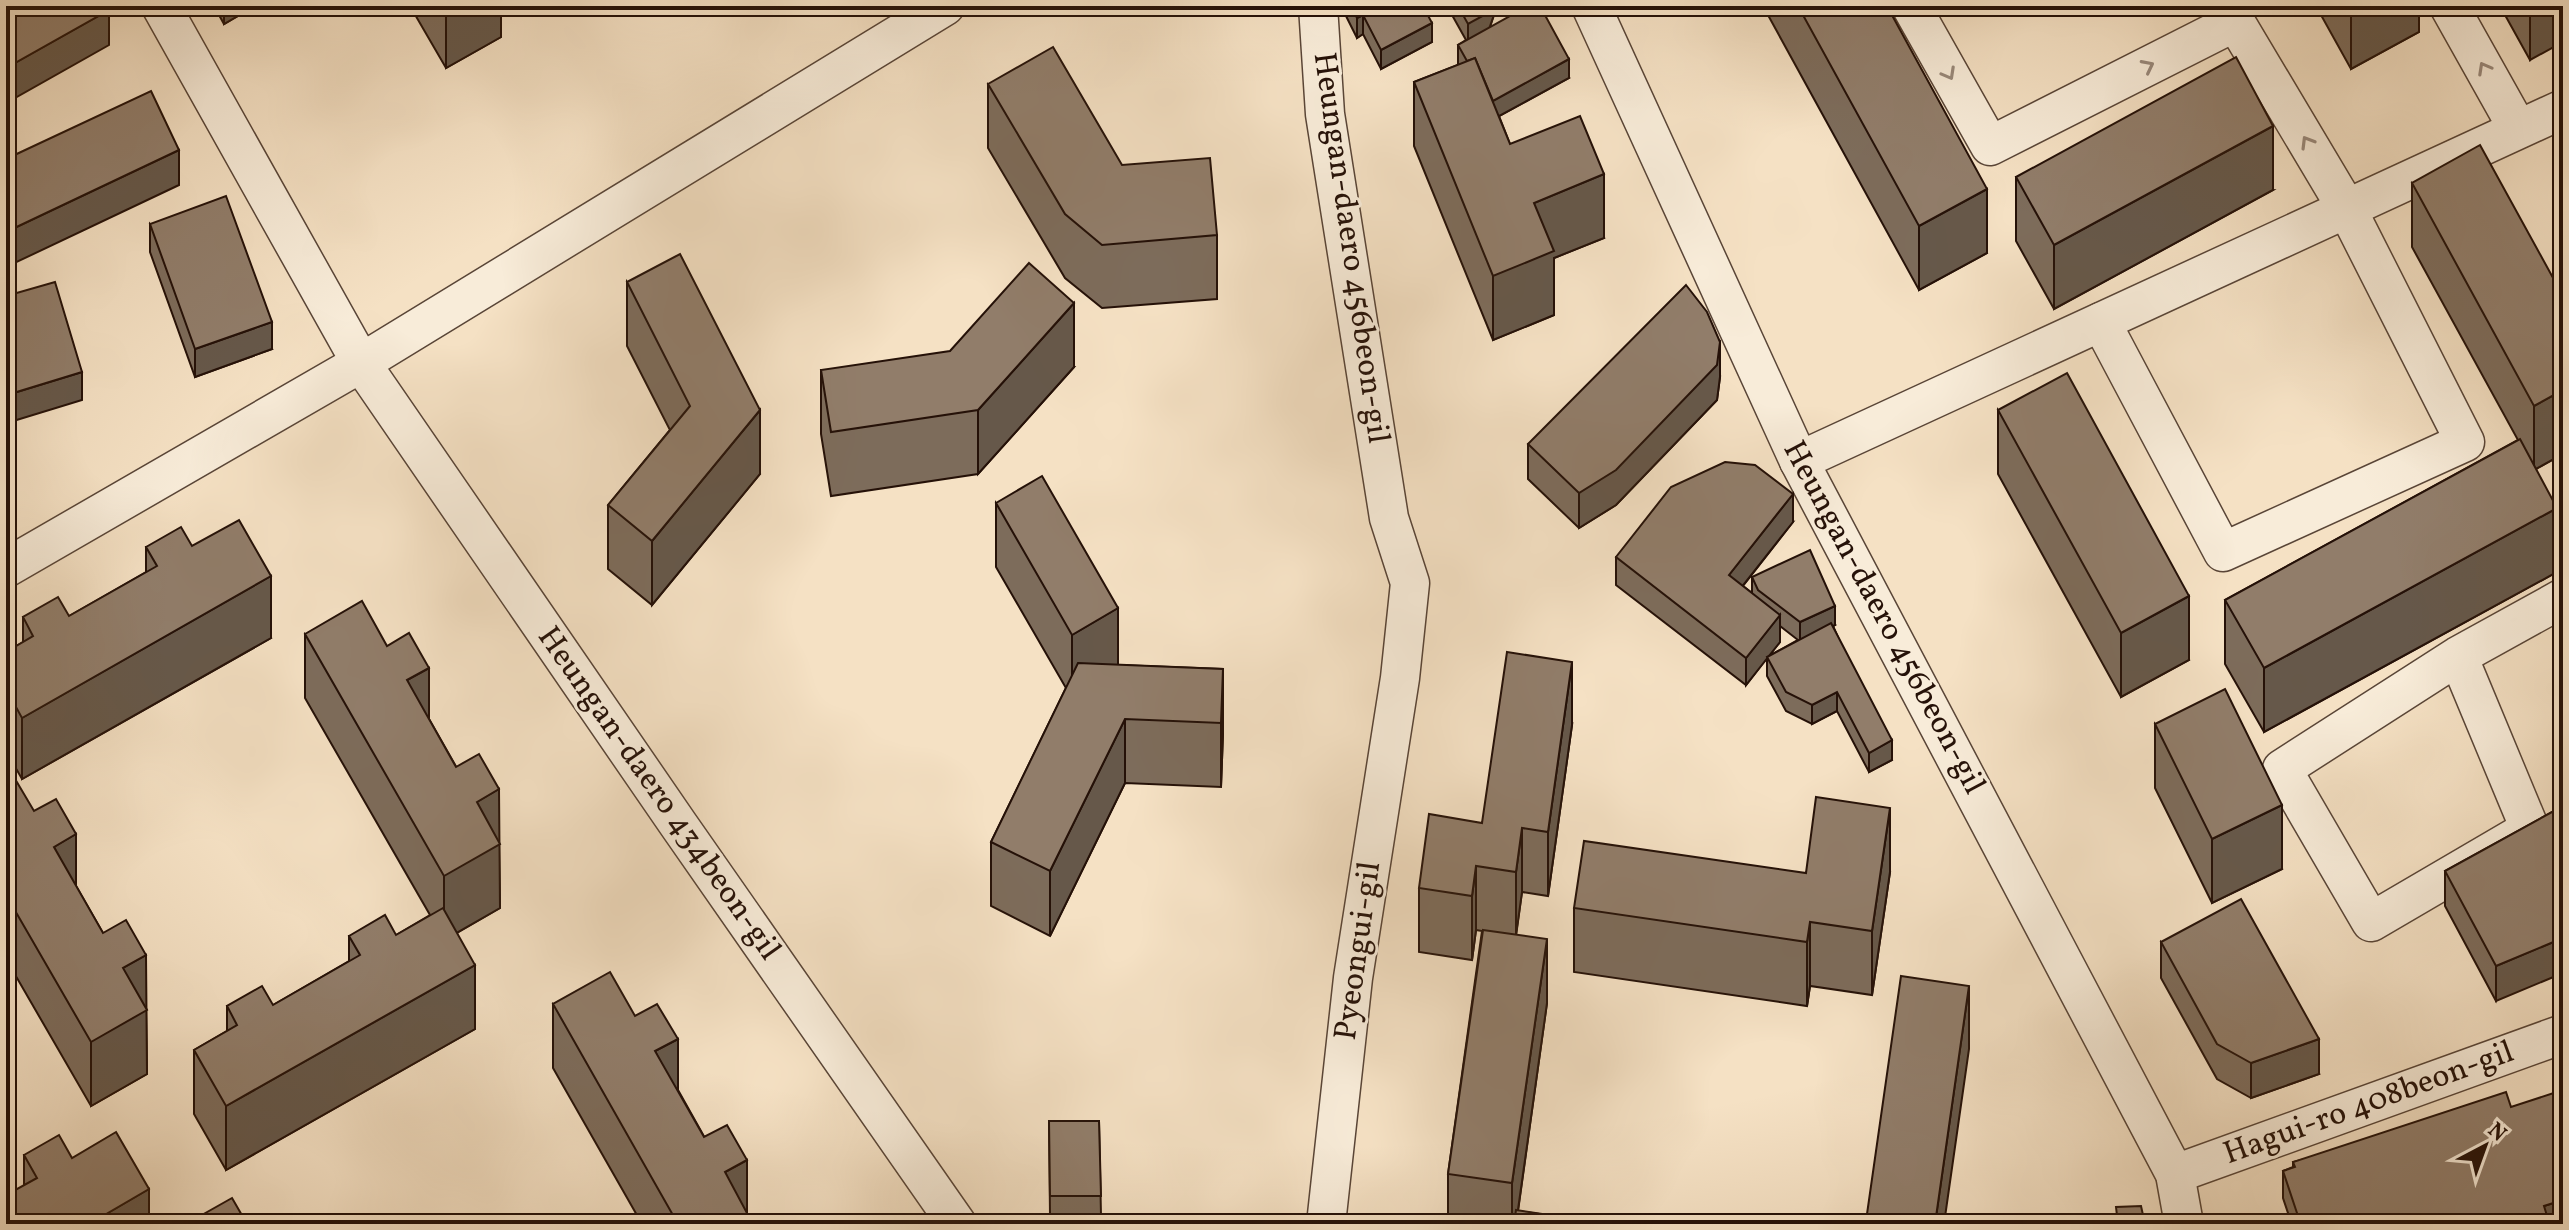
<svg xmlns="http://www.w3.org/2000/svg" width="2569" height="1230" font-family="Vollkorn,serif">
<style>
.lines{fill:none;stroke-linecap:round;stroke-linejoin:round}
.minor-casing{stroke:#594537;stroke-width:41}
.minor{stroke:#f8ecd9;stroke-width:38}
.wall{fill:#7d6c5b;stroke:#251108;stroke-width:2;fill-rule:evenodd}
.shaded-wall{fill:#66584a;stroke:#251108;stroke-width:2}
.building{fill:#917d6a;stroke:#251108;stroke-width:2}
.oneway{stroke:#99897b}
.labels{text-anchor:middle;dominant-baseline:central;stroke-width:6;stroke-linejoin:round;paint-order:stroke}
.street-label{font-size:32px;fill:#251108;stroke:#f8ecd9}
</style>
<rect width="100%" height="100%" fill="#f5e1c4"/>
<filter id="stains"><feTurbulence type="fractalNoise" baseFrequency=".0025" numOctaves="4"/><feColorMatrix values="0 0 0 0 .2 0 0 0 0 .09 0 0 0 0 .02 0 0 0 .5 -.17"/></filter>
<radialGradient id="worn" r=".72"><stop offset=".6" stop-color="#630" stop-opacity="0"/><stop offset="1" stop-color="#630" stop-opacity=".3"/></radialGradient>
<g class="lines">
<defs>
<g id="minor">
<polyline points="161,6 361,363 678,824 957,1224"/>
<polyline points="1318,6 1325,114 1389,518 1410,583 1400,678 1353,978 1326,1224"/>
<polyline points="1591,6 1799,461 2175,1174 2184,1224"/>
<polyline points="1911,6 1990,146 2235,22"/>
<polyline points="2449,6 2518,129"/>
<polyline points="2101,322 2223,552 2465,442 2347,209 2226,6"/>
<polyline points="1799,461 2563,109"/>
<polyline points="6,568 361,363 945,6"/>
<polyline points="2458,656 2530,829 2371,922 2282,769 2458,656 2563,598"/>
<polyline points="2175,1174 2563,1034"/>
</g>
</defs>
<!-- minor casing -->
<use href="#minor" class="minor-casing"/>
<!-- minor -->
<use href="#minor" class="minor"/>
</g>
<!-- wall -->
<g class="wall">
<polygon points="214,6 255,6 224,24"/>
<polygon points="410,6 501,6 501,37 446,68"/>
<polygon points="1341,6 1423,6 1432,42 1381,69 1363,34 1357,38"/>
<polygon points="1447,6 1497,6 1490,27 1569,78 1499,116 1510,144 1604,238 1554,258 1554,315 1493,340 1414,146 1414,82 1458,65 1458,45 1466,40"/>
<polygon points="1763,6 1887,6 1987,253 1919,290"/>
<polygon points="2316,6 2419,6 2419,32 2351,69"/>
<polygon points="2500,6 2563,6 2530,60"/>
<polygon points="988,84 1122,165 1217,235 1217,299 1102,308 1065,278 988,148"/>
<polygon points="2016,177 2273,190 2054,309 2016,241"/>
<polygon points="2412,183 2563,296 2563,454 2536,469 2557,572 2264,732 2225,664 2225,600 2518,440 2412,247"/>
<polygon points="150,224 272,349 195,377 150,252"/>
<polygon points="627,282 760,474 652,605 608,569 608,505 670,430 627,346"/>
<polygon points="1074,367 978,474 831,496 821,434 821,370"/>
<polygon points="1720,377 1717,400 1616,505 1579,528 1528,479 1528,444"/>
<polygon points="1998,410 2189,660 2121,697 1998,474"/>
<polygon points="996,503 1118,665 1223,669 1223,733 1221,787 1125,783 1050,936 991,906 991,842 1066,688 996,567"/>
<path d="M1793 522 1743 586 1752 593V577L1835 625 1833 626 1892 760 1869 772 1837 711 1812 724 1786 711 1767 676V658L1746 685 1616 585V557ZM1780 626 1798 640 1769 656 1780 642Z"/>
<polygon points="192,546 271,638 22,779 6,751 6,652 23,642 23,617 69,616 146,572 146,547"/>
<polygon points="305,634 429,719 499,842 500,908 457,933 475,1029 226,1170 194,1114 194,1050 227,1031 227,1006 273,1005 349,961 349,936 396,935 430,915 305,698"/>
<polygon points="2155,724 2282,869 2212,903 2155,788"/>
<polygon points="1572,725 1548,896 1522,892 1516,934 1547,1003 1518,1211 1609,1224 1448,1224 1448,1174 1482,931 1476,930 1472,960 1419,952 1419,888 1482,823"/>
<polygon points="6,769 76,886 146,1008 147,1074 91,1106 6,959"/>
<polygon points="2563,806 2496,1001 2445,906 2445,871"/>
<polygon points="1890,872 1872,995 1810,986 1807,1006 1574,972 1574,908 1806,873"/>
<polygon points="2161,942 2319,1074 2251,1098 2217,1079 2161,978"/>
<polygon points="553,1004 678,1090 748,1215 768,1224 642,1224 553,1068"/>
<polygon points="2511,1107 2563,1224 2282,1224 2282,1221 2290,1219 2283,1198 2283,1171 2293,1167 2293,1162"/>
<polygon points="1049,1121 1099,1121 1101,1215 1050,1215"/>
<polygon points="24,1155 72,1158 149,1224 24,1185"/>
</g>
<!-- shaded-wall -->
<g class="shaded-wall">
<polygon points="224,6 255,6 224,24"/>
<polygon points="446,6 501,6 501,37 446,68"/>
<polygon points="1490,6 1497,6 1488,32 1468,43 1468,24"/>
<polygon points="2351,6 2419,6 2419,32 2351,69"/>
<polygon points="2530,6 2563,6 2563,42 2530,60"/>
<polygon points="109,10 109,45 6,103 6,68"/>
<polygon points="1363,15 1363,34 1357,38 1357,18"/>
<polygon points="1432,23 1432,42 1381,69 1381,50"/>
<polygon points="1569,59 1569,78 1490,121 1490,102"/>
<polygon points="2273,126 2273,190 2054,309 2054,245"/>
<polygon points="179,150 179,185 6,267 6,232"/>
<polygon points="1604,174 1604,238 1554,258 1554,315 1493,340 1493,276 1534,203"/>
<polygon points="1987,189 1987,253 1919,290 1919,226"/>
<polygon points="1074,303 1074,367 978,474 978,410"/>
<polygon points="272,322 272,349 195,377 195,349"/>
<polygon points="1720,342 1720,377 1717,400 1616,505 1579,528 1579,493"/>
<polygon points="82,372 82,400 10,422 10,431 6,432 7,395"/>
<polygon points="2563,390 2563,454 2534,470 2534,406"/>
<polygon points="760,410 760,474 652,605 652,541"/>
<polygon points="1793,494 1793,522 1729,603 1729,575"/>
<polygon points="2557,508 2557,572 2264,732 2264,668"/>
<polygon points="271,576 271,638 22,779 22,718"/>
<polygon points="2189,596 2189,660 2121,697 2121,633"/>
<polygon points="1835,606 1835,625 1800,642 1800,622"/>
<polygon points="1118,608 1118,672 1072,699 1072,635"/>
<polygon points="1780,615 1780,642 1746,685 1746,658"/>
<polygon points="1572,662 1572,725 1548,896 1548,832"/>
<polygon points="429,668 429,732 407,680"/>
<polygon points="1223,669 1223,733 1221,787 1221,723"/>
<polygon points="1837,692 1837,711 1812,724 1812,705"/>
<polygon points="1125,719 1125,783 1050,936 1050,871"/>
<polygon points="1892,740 1892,760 1869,772 1869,753"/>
<polygon points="499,789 500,908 444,940 444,876 477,802"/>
<polygon points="2282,805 2282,869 2212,903 2212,839"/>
<polygon points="1890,808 1890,872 1872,995 1872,931"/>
<polygon points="1522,828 1522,892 1516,936 1516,872"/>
<polygon points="76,834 76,898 54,847"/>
<polygon points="1476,866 1476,930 1472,960 1472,896"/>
<polygon points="1810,922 1810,986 1807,1006 1807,942"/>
<polygon points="2563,938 2563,973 2496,1001 2496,966"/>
<polygon points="1547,939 1547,1003 1516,1224 1512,1224 1512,1183"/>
<polygon points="146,955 147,1074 91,1106 91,1042 123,968"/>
<polygon points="475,965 475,1029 226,1170 226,1106"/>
<polygon points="1969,986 1969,1049 1944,1224 1935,1224"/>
<polygon points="678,1039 678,1102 655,1051"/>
<polygon points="2319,1039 2319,1074 2251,1098 2251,1063"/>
<polygon points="747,1160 747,1224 725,1172"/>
<polygon points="149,1189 149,1224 89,1224"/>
<polygon points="2563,1200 2563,1224 2532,1224 2544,1206"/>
</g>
<!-- building -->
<g class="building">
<polygon points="6,6 107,6 109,10 6,68"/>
<polygon points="1351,6 1423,6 1432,23 1381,50 1363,15 1357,18"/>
<polygon points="1458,6 1490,6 1488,13 1468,24"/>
<polygon points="1528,6 1540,6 1569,59 1493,101 1475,58 1467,61 1458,45"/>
<polygon points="1798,6 1887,6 1987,189 1919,226"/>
<polygon points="1053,47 1122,165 1210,158 1217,235 1102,245 1065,214 988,84"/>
<polygon points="2236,57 2273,126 2054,245 2016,177"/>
<polygon points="1475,58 1510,144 1580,116 1604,174 1534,203 1554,251 1493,276 1414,82"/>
<polygon points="151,91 179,150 6,232 6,159"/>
<polygon points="2480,145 2563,296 2563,390 2534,406 2412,183"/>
<polygon points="226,196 272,322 195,349 150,224"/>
<polygon points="680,254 760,410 652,541 608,505 690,406 627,282"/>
<polygon points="1029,263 1074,303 978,410 831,432 821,370 950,351"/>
<polygon points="55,282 82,372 7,395 10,403 6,404 6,296"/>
<polygon points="1686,285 1707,312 1720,342 1717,365 1616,470 1579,493 1528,444"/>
<polygon points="2067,373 2189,596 2121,633 1998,410"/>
<polygon points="2520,439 2557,508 2264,668 2225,600"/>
<polygon points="1725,462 1755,465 1793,494 1729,575 1780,615 1746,658 1616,557 1671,487"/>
<polygon points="1042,476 1118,608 1072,635 996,503"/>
<polygon points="239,520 271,576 22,718 6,689 6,652 33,636 23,617 58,597 69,616 157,566 146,547 181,527 192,546"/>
<polygon points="1810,550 1835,606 1800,622 1758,590 1752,577"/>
<polygon points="362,601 387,646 409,633 429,668 407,680 456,767 479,754 499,789 477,802 500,844 444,876 305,634"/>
<polygon points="1831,623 1892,740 1869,753 1837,692 1812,705 1786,692 1767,657"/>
<polygon points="1507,652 1572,662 1548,832 1522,828 1516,872 1476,866 1472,896 1419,888 1429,814 1482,823"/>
<polygon points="1078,663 1223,669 1221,723 1125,719 1050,871 991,842"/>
<polygon points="2225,689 2282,805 2212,839 2155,724"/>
<polygon points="8,767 34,811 56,799 76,834 54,847 103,933 126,920 146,955 123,968 147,1010 91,1042 6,895 6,769"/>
<polygon points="1816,797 1890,808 1872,931 1810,922 1807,942 1574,908 1584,841 1806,873"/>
<polygon points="2563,806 2563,938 2496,966 2445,871"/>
<polygon points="2241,899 2319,1039 2251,1063 2217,1044 2161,942"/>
<polygon points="443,908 475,965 226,1106 194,1050 237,1025 227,1006 262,986 273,1005 360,955 349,936 385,915 396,935"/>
<polygon points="1483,930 1547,939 1512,1183 1448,1174"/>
<polygon points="610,972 635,1016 657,1004 678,1039 655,1051 704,1137 727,1125 747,1160 725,1172 748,1215 768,1224 678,1224 553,1004"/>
<polygon points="1901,976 1969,986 1935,1224 1884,1224 1866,1221"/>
<polygon points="2563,1090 2563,1200 2544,1206 2548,1219 2532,1224 2283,1224 2282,1221 2298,1216 2283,1171 2295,1167 2293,1162 2506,1092 2511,1107"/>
<polygon points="1049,1121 1099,1121 1101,1196 1050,1196"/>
<polygon points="116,1132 149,1189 89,1224 6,1224 6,1195 37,1178 24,1155 59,1135 72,1158"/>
<polygon points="232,1198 247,1224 186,1224"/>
<polygon points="2141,1206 2145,1224 2118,1224 2116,1207"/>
<polygon points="1516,1210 1609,1224 1514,1224"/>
<polygon points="1231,1217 1233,1224 1204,1224"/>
<polygon points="792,1220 801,1224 790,1224"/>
</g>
<!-- one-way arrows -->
<defs><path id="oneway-chevron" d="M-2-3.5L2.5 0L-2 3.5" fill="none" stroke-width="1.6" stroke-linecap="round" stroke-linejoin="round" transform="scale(2)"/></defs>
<g class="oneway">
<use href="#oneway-chevron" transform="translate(2148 66) rotate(-27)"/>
<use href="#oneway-chevron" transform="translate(2484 68) rotate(-119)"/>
<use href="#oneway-chevron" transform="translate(1949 74) rotate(61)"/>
<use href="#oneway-chevron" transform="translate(2307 142) rotate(-121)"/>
</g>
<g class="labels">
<!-- street labels -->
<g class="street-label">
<text transform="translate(1350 248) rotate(82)">Heungan-daero 456beon-gil</text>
<text transform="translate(1883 618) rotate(62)">Heungan-daero 456beon-gil</text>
<text transform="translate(658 794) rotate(55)">Heungan-daero 434beon-gil</text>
<text transform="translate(1359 951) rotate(-82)">Pyeongui-gil</text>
<text transform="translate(2369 1104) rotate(-20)">Hagui-ro 408beon-gil</text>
</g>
</g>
<!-- margin -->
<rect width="2569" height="1230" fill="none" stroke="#f5e1c4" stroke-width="32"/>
<rect x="8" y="8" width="2553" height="1214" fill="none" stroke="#251108" stroke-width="4"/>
<rect x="16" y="16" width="2537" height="1198" fill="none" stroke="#251108" stroke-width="2"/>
<!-- north arrow -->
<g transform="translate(2485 1146) rotate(41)" stroke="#f8ecd9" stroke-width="6" paint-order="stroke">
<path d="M0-6L14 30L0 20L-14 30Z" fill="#251108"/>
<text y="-12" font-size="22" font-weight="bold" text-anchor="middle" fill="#251108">N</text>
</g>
<rect width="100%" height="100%" filter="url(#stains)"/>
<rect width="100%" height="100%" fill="url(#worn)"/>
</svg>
